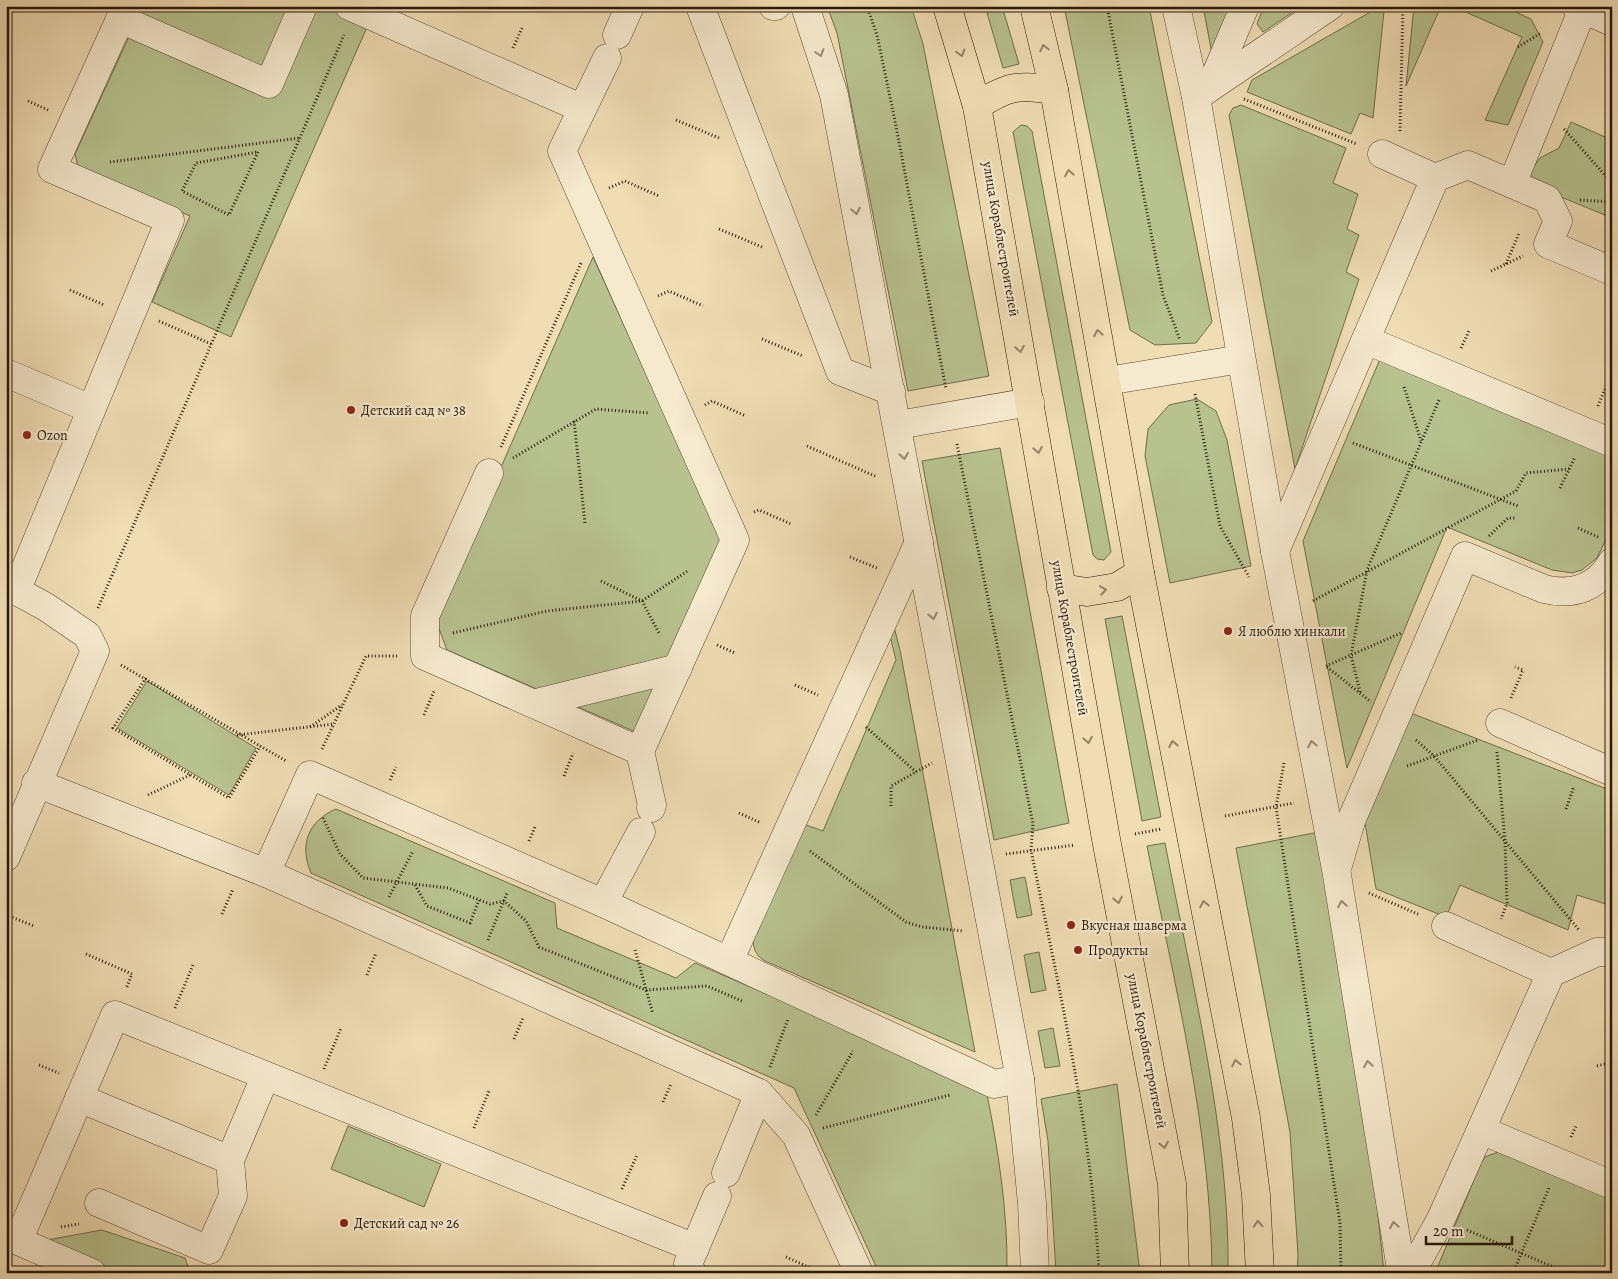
<svg xmlns="http://www.w3.org/2000/svg" width="1618" height="1279" font-family="Alegreya,serif">
<style>
.green{fill:#b7c28f;stroke:#706d4c}
.lines{fill:none;stroke-linecap:round;stroke-linejoin:round}
.minor-casing{stroke:#5b4934;stroke-width:29}
.major-casing{stroke:#29180a;stroke-width:29}
.path{stroke:#29180a;stroke-width:3;stroke-dasharray:1 2.5;stroke-linecap:butt}
.minor{stroke:#f5e9ce;stroke-width:28}
.major{stroke:#f0ddb4;stroke-width:28}
.oneway{stroke:#968468}
.oneway2{stroke:#998b76}
.poi-dot{fill:#8f2418;stroke:#f5e9ce;stroke-width:2}
.labels{text-anchor:middle;dominant-baseline:central;stroke-width:4.5;stroke-linejoin:round;paint-order:stroke}
.street-label{font-size:14px;fill:#29180a;stroke:#f5e9ce}
.poi-label{font-size:14px;fill:#29180a;stroke:#f5e9ce;text-anchor:start}
</style>
<rect width="100%" height="100%" fill="#f0ddb4"/>
<filter id="stains"><feTurbulence type="fractalNoise" baseFrequency=".004" numOctaves="4"/><feColorMatrix values="0 0 0 0 .2 0 0 0 0 .09 0 0 0 0 .02 0 0 0 .5 -.17"/></filter>
<radialGradient id="worn" r=".72"><stop offset=".6" stop-color="#630" stop-opacity="0"/><stop offset="1" stop-color="#630" stop-opacity=".3"/></radialGradient>
<!-- green -->
<g class="green">
<polygon points="143,6 321,6 368,25 231,337 152,302 190,216 78,167 75,154"/>
<polygon points="827,6 911,6 923,44 989,376 908,391 837,33"/>
<polygon points="985,6 1002,6 1019,64 1003,68"/>
<polygon points="1064,6 1149,6 1212,322 1196,343 1155,345 1130,330"/>
<polygon points="1203,6 1236,6 1213,59"/>
<polygon points="1264,6 1302,6 1263,32 1257,24"/>
<polygon points="1414,6 1441,6 1406,86"/>
<polygon points="1452,6 1502,6 1531,19 1543,42 1508,125 1485,120 1522,37"/>
<polygon points="1379,7 1384,11 1373,118 1360,113 1351,134 1247,92 1252,80"/>
<polygon points="1241,105 1346,148 1333,183 1358,194 1347,229 1359,235 1346,272 1359,279 1295,469 1229,115 1233,108"/>
<polygon points="1571,122 1612,140 1612,218 1532,185 1530,172 1540,158 1559,148"/>
<polygon points="1021,125 1027,126 1032,131 1111,552 1104,560 1097,559 1093,555 1013,132"/>
<polygon points="593,257 720,536 715,565 638,733 447,650 435,618"/>
<polygon points="1380,359 1612,450 1612,527 1597,558 1582,570 1572,573 1552,570 1447,527 1347,768 1303,541"/>
<polygon points="1197,399 1216,411 1227,440 1251,566 1170,583 1145,456 1148,429 1169,405"/>
<polygon points="1000,448 1069,823 994,840 922,461"/>
<path d="M891 615 900 650 975 1052 765 961C756 956 754 950 753 940L801 823 823 831 896 660 887 624Z"/>
<polygon points="1122,616 1161,817 1142,821 1105,619"/>
<polygon points="147,681 256,748 229,795 117,728"/>
<polygon points="1408,712 1612,791 1612,906 1577,895 1568,930 1460,885 1446,917 1376,889 1365,823"/>
<path d="M336 809 555 903 557 928 676 978 695 963 986 1089C998 1149 1008 1211 1007 1273H879L794 1088 311 873C299 845 308 821 336 809Z"/>
<polygon points="1319,832 1375,1186 1384,1273 1297,1273 1298,1255 1290,1132 1236,848"/>
<path d="M1165 843C1191 980 1230 1133 1228 1273H1212C1211 1129 1175 987 1147 846Z"/>
<polygon points="1025,877 1032,915 1017,918 1010,880"/>
<polygon points="1039,952 1046,990 1031,993 1024,955"/>
<polygon points="1053,1028 1060,1066 1045,1068 1038,1031"/>
<polygon points="1117,1084 1140,1273 1056,1273 1048,1141 1041,1099"/>
<polygon points="348,1126 441,1164 424,1207 331,1169"/>
<polygon points="1498,1152 1612,1199 1612,1273 1435,1273 1481,1163 1485,1157"/>
<polygon points="102,1230 185,1258 190,1273 115,1273 47,1240"/>
</g>
<g class="lines">
<defs>
<g id="minor">
<polyline points="349,6 581,108"/>
<polyline points="700,6 840,371 891,391"/>
<polyline points="773,6 776,6"/>
<polyline points="805,6 834,95 1020,1079 1032,1203 1035,1273"/>
<polyline points="1176,6 1196,97 1275,551 1336,869 1400,1263 1399,1273"/>
<polyline points="1576,6 1612,22"/>
<polyline points="120,19 269,84 303,6"/>
<polyline points="617,35 630,6"/>
<polyline points="607,58 562,151 735,540 640,751 652,805 651,808"/>
<polyline points="1211,86 1245,6"/>
<polyline points="1196,97 1330,6"/>
<polyline points="1382,154 1435,178"/>
<polyline points="1512,184 1547,199 1558,221 1548,244 1612,271"/>
<polyline points="1366,340 1612,443"/>
<polyline points="6,373 84,406"/>
<polyline points="1107,381 1241,359"/>
<polyline points="898,425 1030,402"/>
<polyline points="489,473 425,616 425,656 640,751"/>
<polyline points="1275,551 1435,178 1468,165 1512,184 1584,6"/>
<polyline points="6,585 46,607 87,635 95,651 6,857"/>
<polyline points="17,589 170,220 52,169 126,6"/>
<polyline points="536,703 678,668"/>
<polyline points="1500,723 1612,772"/>
<polyline points="36,783 266,873 759,1093 726,1173"/>
<path d="M1338 865 1351 821 1465 556 1544 589C1573 596 1597 588 1612 562"/>
<polyline points="266,873 310,775 603,903 994,1084 1020,1079"/>
<polyline points="603,903 641,832"/>
<polyline points="1446,926 1551,973"/>
<polyline points="729,961 919,542"/>
<polyline points="759,1093 796,1135 859,1273"/>
<polyline points="79,1098 230,1160"/>
<polyline points="1481,1130 1612,1185"/>
<polyline points="99,1203 209,1250 233,1196 230,1160 265,1077"/>
<polyline points="92,1273 18,1241 115,1015 695,1248"/>
<polyline points="692,1273 688,1264 717,1196"/>
<polyline points="1411,1273 1441,1219 1551,973 1597,952 1612,952"/>
</g>
<g id="major">
<polyline points="947,6 977,106 1106,839 1172,1184 1175,1273"/>
<polyline points="1034,6 1054,90 1140,573 1246,1118 1256,1195 1260,1273"/>
<path d="M977 106C1007 86 1019 84 1054 90"/>
<polyline points="1061,588 1087,592 1117,587 1140,573"/>
</g>
</defs>
<!-- minor casing -->
<use href="#minor" class="minor-casing"/>
<!-- major casing -->
<use href="#major" class="major-casing"/>
<!-- path -->
<g class="path">
<polyline points="867,6 877,35 895,121 946,389"/>
<polyline points="1107,6 1163,295 1180,340"/>
<polyline points="1518,47 1541,33"/>
<polyline points="513,48 522,28"/>
<polyline points="1244,99 1357,144"/>
<polyline points="28,101 48,110"/>
<polyline points="676,120 719,138"/>
<polyline points="1564,129 1612,183"/>
<polyline points="1400,131 1403,6"/>
<polygon points="258,152 229,215 182,191 196,163"/>
<polyline points="110,162 300,138"/>
<polyline points="609,188 625,181 659,196"/>
<polyline points="1580,200 1612,202"/>
<polyline points="719,229 762,247"/>
<polyline points="6,261 11,263"/>
<polyline points="1506,264 1519,233"/>
<polyline points="1491,271 1523,256"/>
<polyline points="70,290 104,305"/>
<polyline points="658,296 669,291 703,306"/>
<polyline points="159,321 211,344"/>
<polyline points="762,339 803,356"/>
<polyline points="1461,348 1469,331"/>
<polyline points="1404,387 1421,441"/>
<polyline points="1195,394 1220,526 1249,577"/>
<polyline points="705,405 712,401 746,416"/>
<polyline points="1598,406 1605,389"/>
<polyline points="574,421 585,523"/>
<polyline points="1353,443 1518,506"/>
<path d="M957 444 1033 824 1031 850C1059 990 1092 1130 1099 1273"/>
<polyline points="807,446 877,477"/>
<polyline points="501,447 581,263"/>
<polyline points="513,458 596,409 649,413"/>
<polyline points="1560,488 1575,457"/>
<polyline points="754,512 759,510 791,524"/>
<polyline points="1578,528 1598,537"/>
<polyline points="1489,536 1508,518 1516,518"/>
<polyline points="850,557 877,568"/>
<polyline points="601,581 642,601 660,635"/>
<polyline points="1313,601 1516,491 1526,473 1569,469"/>
<polyline points="98,608 344,35"/>
<polyline points="453,633 547,611 642,601 689,570"/>
<polyline points="717,645 735,653"/>
<polyline points="121,665 286,761"/>
<polyline points="1326,666 1401,633"/>
<polyline points="1327,667 1371,702"/>
<polyline points="146,678 113,728 229,798 260,746"/>
<polyline points="795,685 818,695"/>
<polyline points="1360,692 1351,655 1367,570 1439,400"/>
<polyline points="1511,698 1523,670 1515,667"/>
<polyline points="424,715 434,691"/>
<polyline points="310,727 342,705"/>
<polyline points="866,727 916,772"/>
<polyline points="237,735 334,724"/>
<polyline points="1416,740 1434,756 1579,930"/>
<polyline points="322,749 366,656 397,656"/>
<polyline points="1497,752 1505,841 1507,903 1501,919"/>
<polyline points="1284,763 1276,807 1340,1223 1341,1273"/>
<polyline points="1407,766 1478,740"/>
<polyline points="564,776 573,753"/>
<polyline points="390,780 396,767"/>
<polyline points="148,795 190,775"/>
<polyline points="891,806 891,786 932,763"/>
<polyline points="1566,809 1574,786"/>
<polyline points="739,813 761,823"/>
<polyline points="1225,816 1294,803"/>
<polyline points="323,818 340,854 363,878 448,888 490,904 504,901 526,921 539,947 646,990 707,986 742,1001"/>
<polyline points="1135,834 1161,829"/>
<polyline points="529,841 535,827"/>
<polyline points="810,851 906,922 922,927 964,931"/>
<polyline points="1006,854 1075,845"/>
<polyline points="415,885 427,906 470,923 479,900"/>
<polyline points="1369,893 1420,915"/>
<polyline points="389,897 413,851"/>
<polyline points="222,914 233,889"/>
<polyline points="6,915 34,926"/>
<polyline points="488,940 507,893"/>
<polyline points="635,950 653,1014"/>
<polyline points="86,954 132,974 126,989"/>
<polyline points="367,975 376,953"/>
<polyline points="175,1008 193,965"/>
<polyline points="514,1039 523,1018"/>
<polyline points="1608,1063 1612,1055"/>
<polyline points="39,1065 59,1073"/>
<polyline points="1597,1066 1612,1062"/>
<polyline points="770,1067 788,1019"/>
<polyline points="324,1069 341,1028"/>
<polyline points="663,1102 671,1084"/>
<polyline points="816,1115 853,1051"/>
<polyline points="474,1128 489,1091"/>
<polyline points="823,1128 950,1095"/>
<polyline points="1571,1137 1576,1126"/>
<polyline points="622,1189 637,1155"/>
<polyline points="61,1227 79,1224"/>
<polyline points="1467,1230 1567,1273"/>
<polyline points="786,1257 822,1273"/>
<polyline points="1513,1273 1549,1188"/>
<polyline points="1605,1273 1612,1256"/>
</g>
<!-- minor -->
<use href="#minor" class="minor"/>
<!-- major -->
<use href="#major" class="major"/>
</g>
<!-- one-way arrows -->
<defs><path id="oneway-chevron" d="M-2-3.5L2.5 0L-2 3.5" fill="none" stroke-width="1.6" stroke-linecap="round" stroke-linejoin="round" transform="scale(1.25)"/></defs>
<g class="oneway">
<use href="#oneway-chevron" transform="translate(1044 48) rotate(-103)"/>
<use href="#oneway-chevron" transform="translate(961 53) rotate(74)"/>
<use href="#oneway-chevron" transform="translate(1069 173) rotate(-100)"/>
<use href="#oneway-chevron" transform="translate(1098 333) rotate(-100)"/>
<use href="#oneway-chevron" transform="translate(1020 349) rotate(80)"/>
<use href="#oneway-chevron" transform="translate(1038 450) rotate(80)"/>
<use href="#oneway-chevron" transform="translate(1103 590) rotate(-8)"/>
<use href="#oneway-chevron" transform="translate(1088 740) rotate(80)"/>
<use href="#oneway-chevron" transform="translate(1173 744) rotate(-101)"/>
<use href="#oneway-chevron" transform="translate(1118 900) rotate(79)"/>
<use href="#oneway-chevron" transform="translate(1204 904) rotate(-101)"/>
<use href="#oneway-chevron" transform="translate(1236 1063) rotate(-101)"/>
<use href="#oneway-chevron" transform="translate(1164 1145) rotate(79)"/>
<use href="#oneway-chevron" transform="translate(1258 1224) rotate(-93)"/>
</g>
<g class="oneway2">
<use href="#oneway-chevron" transform="translate(820 53) rotate(72)"/>
<use href="#oneway-chevron" transform="translate(856 211) rotate(79)"/>
<use href="#oneway-chevron" transform="translate(904 456) rotate(80)"/>
<use href="#oneway-chevron" transform="translate(933 616) rotate(79)"/>
<use href="#oneway-chevron" transform="translate(1312 744) rotate(-101)"/>
<use href="#oneway-chevron" transform="translate(1342 904) rotate(-99)"/>
<use href="#oneway-chevron" transform="translate(1368 1064) rotate(-99)"/>
<use href="#oneway-chevron" transform="translate(1394 1225) rotate(-99)"/>
</g>
<!-- markers -->
<g class="poi-dot">
<circle cx="351" cy="410" r="5"/>
<circle cx="27" cy="435" r="5"/>
<circle cx="1228" cy="631" r="5"/>
<circle cx="1071" cy="925" r="5"/>
<circle cx="1078" cy="950" r="5"/>
<circle cx="344" cy="1223" r="5"/>
</g>
<g class="labels">
<!-- street labels -->
<g class="street-label">
<text transform="translate(1001 239) rotate(80)">улица Кораблестроителей</text>
<text transform="translate(1070 638) rotate(80)">улица Кораблестроителей</text>
<text transform="translate(1147 1051) rotate(79)">улица Кораблестроителей</text>
</g>
<!-- poi labels -->
<g class="poi-label">
<text x="361" y="410">Детский сад № 38</text>
<text x="37" y="435">Ozon</text>
<text x="1238" y="631">Я люблю хинкали</text>
<text x="1081" y="925">Вкусная шаверма</text>
<text x="1088" y="950">Продукты</text>
<text x="354" y="1223">Детский сад № 26</text>
</g>
</g>
<!-- margin -->
<rect width="1618" height="1279" fill="none" stroke="#f0ddb4" stroke-width="25"/>
<rect x="8" y="8" width="1603" height="1264" fill="none" stroke="#29180a" stroke-width="2.5"/>
<rect x="12" y="12" width="1593" height="1254" fill="none" stroke="#29180a"/>
<!-- scale -->
<path d="M1426 1236v8h86v-8" fill="none" stroke="#29180a" stroke-width="2.5"/>
<text x="1433" y="1236" font-size="15" fill="#29180a" stroke="#f5e9ce" stroke-width="4" paint-order="stroke">20 m</text>
<rect width="100%" height="100%" filter="url(#stains)"/>
<rect width="100%" height="100%" fill="url(#worn)"/>
</svg>
